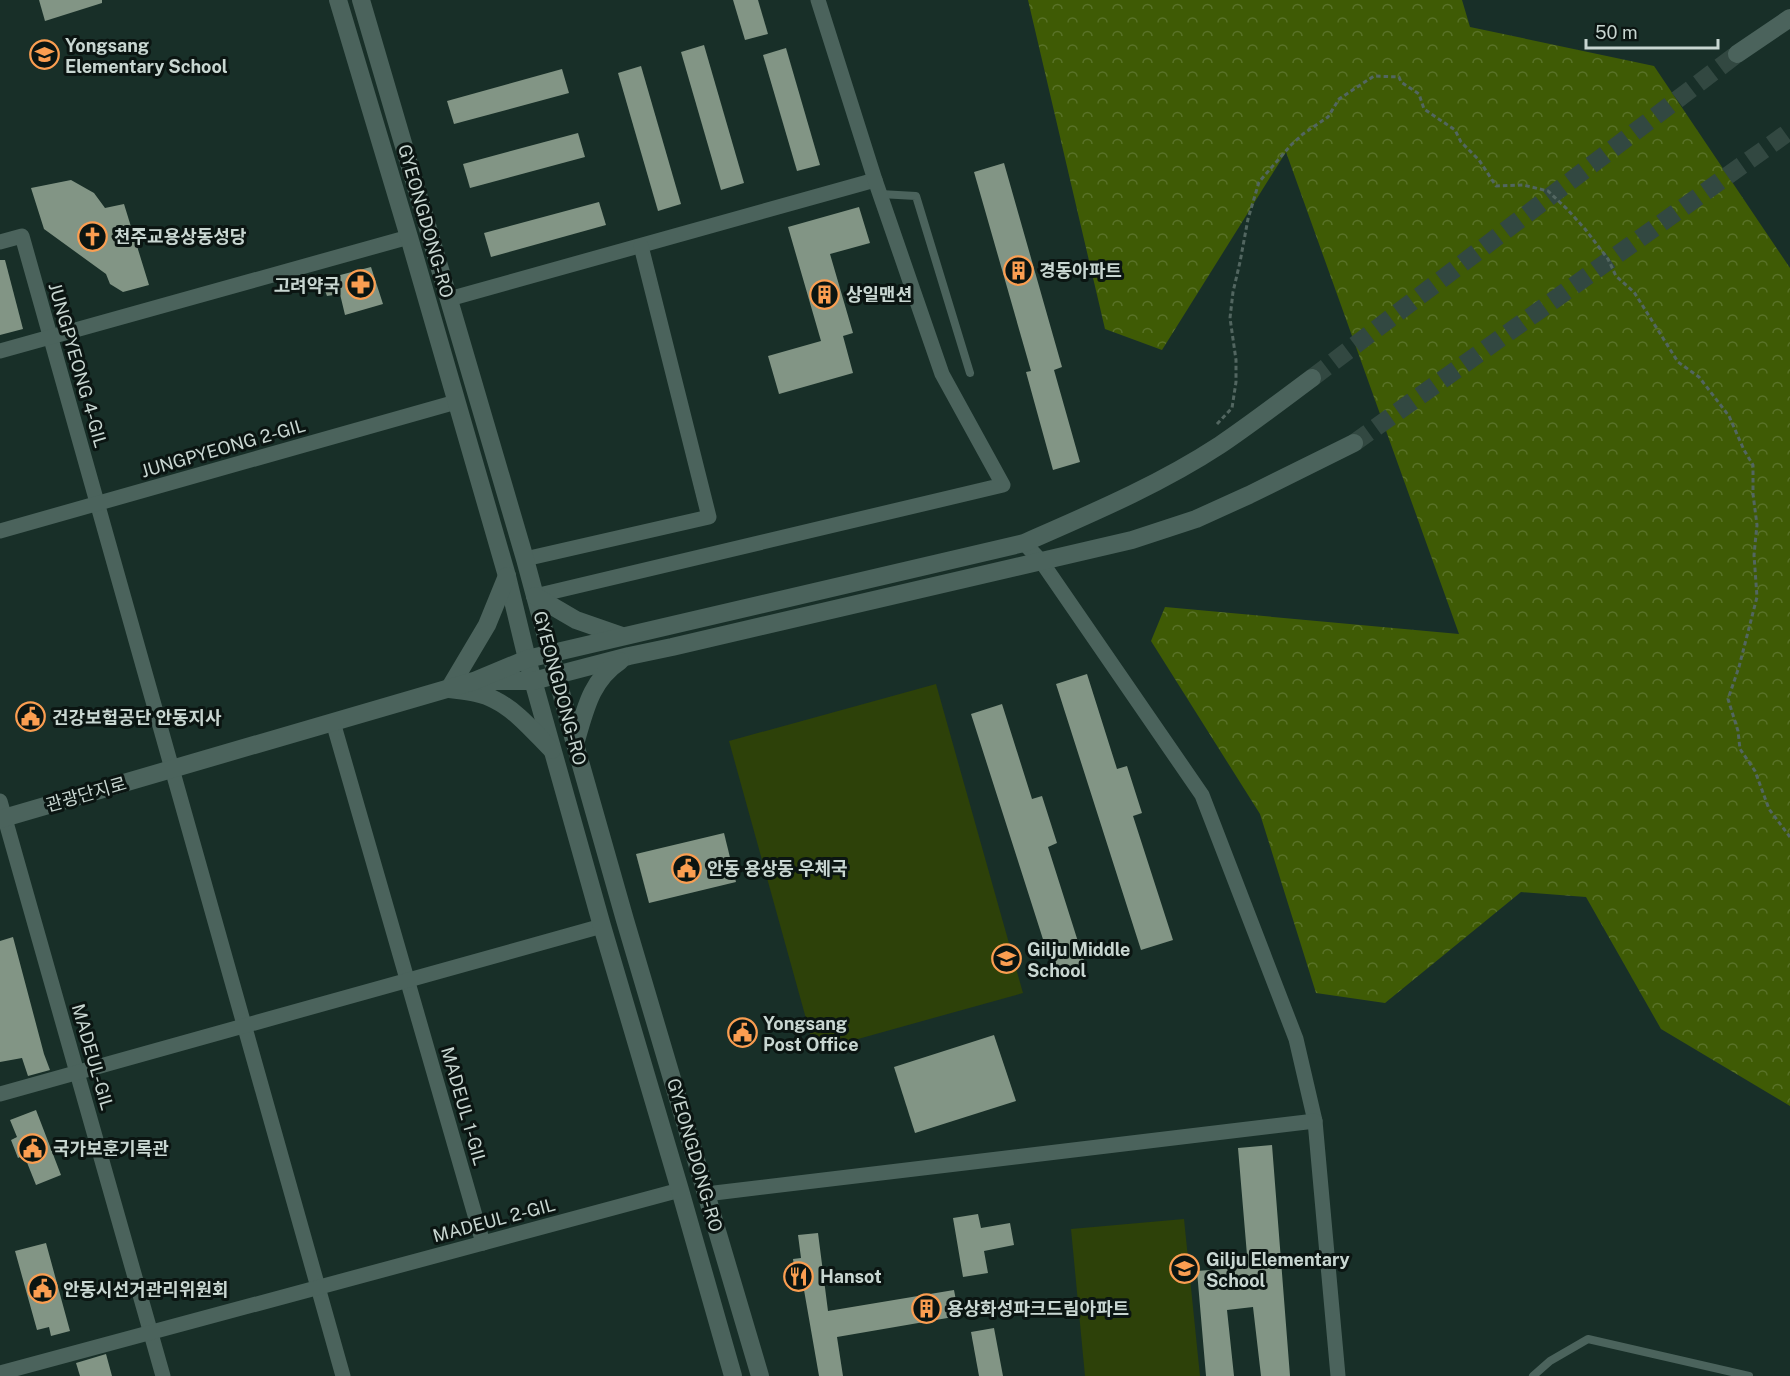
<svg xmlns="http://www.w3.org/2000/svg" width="1790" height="1376" font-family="'Public Sans','Noto Sans KR',sans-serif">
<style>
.forest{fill:url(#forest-crowns)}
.pitch{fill:#2d4109}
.building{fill:#829585}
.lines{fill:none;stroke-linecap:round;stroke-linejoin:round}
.secondary-tunnel{stroke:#324841;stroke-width:18;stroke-dasharray:18 9;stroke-linecap:butt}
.path{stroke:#526660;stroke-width:3;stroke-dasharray:4.5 3;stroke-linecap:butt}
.service{stroke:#4b635c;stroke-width:8}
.minor{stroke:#4b635c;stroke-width:15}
.tertiary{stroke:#4b635c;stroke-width:18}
.secondary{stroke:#4b635c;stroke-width:18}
.labels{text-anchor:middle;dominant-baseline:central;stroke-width:6;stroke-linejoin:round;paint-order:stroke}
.poi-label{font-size:18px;font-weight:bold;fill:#c8d6d1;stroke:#0b1512;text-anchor:start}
.street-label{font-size:18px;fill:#c8d6d1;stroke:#0b1512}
</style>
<defs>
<pattern id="forest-crowns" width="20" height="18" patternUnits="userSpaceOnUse" patternTransform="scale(1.5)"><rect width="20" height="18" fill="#3f5b05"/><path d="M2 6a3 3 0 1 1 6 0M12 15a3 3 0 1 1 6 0" fill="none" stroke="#597228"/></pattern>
</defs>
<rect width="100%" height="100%" fill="#182f28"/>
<!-- forest -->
<polygon class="forest" points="1028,0 1462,0 1470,27 1654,66 1790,268 1790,1106 1661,1029 1586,897 1521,892 1385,1003 1316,993 1260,814 1151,641 1165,607 1459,634 1286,152 1162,350 1105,329"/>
<!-- pitch -->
<g class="pitch">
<polygon points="936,684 1023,993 815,1051 729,741"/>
<polygon points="1184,1219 1200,1376 1085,1376 1071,1229"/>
</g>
<!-- building -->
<g class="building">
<polygon points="39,0 102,0 102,3 45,21"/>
<polygon points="733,0 758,0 768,34 745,40"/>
<polygon points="704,45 744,183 721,190 681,52"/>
<polygon points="786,48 820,165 797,171 763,55"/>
<polygon points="641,66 681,204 658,211 618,73"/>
<polygon points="562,69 569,93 454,124 447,101"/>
<polygon points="578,133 585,157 470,188 463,164"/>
<polygon points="1004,163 1062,367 1054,370 1080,462 1053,470 1026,372 1031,371 974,172"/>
<polygon points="71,180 94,193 105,208 124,204 149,285 123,292 110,284 106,274 44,229 31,188"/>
<polygon points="599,202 606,225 491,257 484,233"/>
<polygon points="859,207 870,243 830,254 853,333 843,336 853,373 779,394 768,356 821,341 788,227"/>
<polygon points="0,260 5,260 23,329 0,335"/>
<polygon points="371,267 383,304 345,315 340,294 327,296 321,280"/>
<polygon points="1087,674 1117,769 1127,766 1142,813 1133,816 1173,940 1141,950 1056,684"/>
<polygon points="1002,704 1032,799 1042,796 1057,843 1048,847 1087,970 1056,980 971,714"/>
<polygon points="724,833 736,882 649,903 636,854"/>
<polygon points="13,937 44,1054 50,1070 28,1076 22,1058 0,1062 0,941"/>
<polygon points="994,1035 1016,1101 915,1133 894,1067"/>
<polygon points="36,1110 61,1175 36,1185 24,1155 18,1158 11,1140 17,1137 10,1120"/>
<polygon points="1272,1145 1290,1376 1261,1376 1253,1307 1227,1310 1234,1376 1206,1376 1197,1271 1248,1267 1238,1148"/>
<polygon points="978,1214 981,1228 1010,1223 1014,1245 984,1251 988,1273 963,1277 953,1218"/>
<polygon points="818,1233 828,1311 954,1290 959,1316 837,1337 843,1376 819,1376 804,1290 797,1291 793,1259 801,1258 798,1235"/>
<polygon points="46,1243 70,1331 51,1336 49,1327 37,1330 15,1251"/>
<polygon points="994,1328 1003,1376 979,1376 971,1332"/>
<polygon points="106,1354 112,1376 80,1376 76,1363"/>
</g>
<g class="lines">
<!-- secondary-tunnel -->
<g class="secondary-tunnel">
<polyline points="1312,378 1737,54"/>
<polyline points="1354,443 1790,131"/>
</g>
<!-- path -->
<polyline class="path" points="1217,424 1232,408 1236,382 1236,360 1230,318 1233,292 1240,262 1248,219 1259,182 1291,145 1303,134 1328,117 1339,99 1374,76 1399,77 1401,82 1419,94 1424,109 1455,130 1461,142 1479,160 1496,186 1523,185 1548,191 1567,209 1585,229 1608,259 1616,276 1634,292 1678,362 1699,377 1729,416 1744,450 1753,465 1753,494 1757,525 1754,555 1757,597 1739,667 1728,699 1738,731 1740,749 1755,771 1769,809 1790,837"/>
<!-- service -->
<g class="service">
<polyline points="880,194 916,196 970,373"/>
<polyline points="1533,1376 1550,1361 1588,1339 1749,1376"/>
</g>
<!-- minor -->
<g class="minor">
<polyline points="0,242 22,236 343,1376"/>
<polyline points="449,299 875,180"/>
<polyline points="0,351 409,237"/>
<polyline points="0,531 456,402"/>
<polyline points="1024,543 1041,561 1202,795 1296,1039 1315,1121"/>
<polyline points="525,559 709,517 641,246"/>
<polyline points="535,596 1003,485 942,374 875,180 818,0"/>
<polyline points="333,722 483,1243"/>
<polyline points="0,801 163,1376"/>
<polyline points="0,1094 602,926"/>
<polyline points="706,1194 1315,1121 1338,1376"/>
<polyline points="0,1373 680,1190"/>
</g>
<!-- tertiary -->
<g class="tertiary">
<polyline points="338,0 409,237 507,576 527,659 602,926 680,1190 733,1376"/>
<polyline points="361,0 525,559 575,744 625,920 760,1376"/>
<path d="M507 576 487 625 449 689C464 691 481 692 495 700 517 711 534 732 552 750"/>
<polyline points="535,596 576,620 622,636"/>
<polyline points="482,681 533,681 629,656 672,647 1132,540 1196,519 1249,495 1354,443"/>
<path d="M575 744C585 711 590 681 620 661"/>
<path d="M0 819 474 681 527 659 1024 543C1090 514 1159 485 1220 445 1251 424 1281 401 1312 378"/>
</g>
<!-- secondary -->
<polyline class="secondary" points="1737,54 1790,18"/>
</g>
<!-- icons -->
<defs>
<symbol id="school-ring" viewBox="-11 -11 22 22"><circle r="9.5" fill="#0b1512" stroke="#fb9e51" stroke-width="1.5"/><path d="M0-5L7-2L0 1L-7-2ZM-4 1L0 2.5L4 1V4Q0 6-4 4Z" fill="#fb9e51"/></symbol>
<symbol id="church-ring" viewBox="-11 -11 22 22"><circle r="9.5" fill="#0b1512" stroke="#fb9e51" stroke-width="1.5"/><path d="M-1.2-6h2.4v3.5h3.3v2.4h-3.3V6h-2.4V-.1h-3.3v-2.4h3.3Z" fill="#fb9e51"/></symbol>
<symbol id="building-ring" viewBox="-11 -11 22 22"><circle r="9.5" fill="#0b1512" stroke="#fb9e51" stroke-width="1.5"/><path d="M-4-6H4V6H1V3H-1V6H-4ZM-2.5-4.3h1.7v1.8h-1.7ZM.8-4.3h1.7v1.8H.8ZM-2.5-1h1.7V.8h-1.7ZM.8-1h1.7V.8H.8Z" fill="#fb9e51"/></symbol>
<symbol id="pharmacy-ring" viewBox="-11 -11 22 22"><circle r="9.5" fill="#0b1512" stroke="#fb9e51" stroke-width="1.5"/><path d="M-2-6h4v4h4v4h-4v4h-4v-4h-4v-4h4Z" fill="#fb9e51"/></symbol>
<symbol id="civic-ring" viewBox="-11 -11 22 22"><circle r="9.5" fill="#0b1512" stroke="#fb9e51" stroke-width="1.5"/><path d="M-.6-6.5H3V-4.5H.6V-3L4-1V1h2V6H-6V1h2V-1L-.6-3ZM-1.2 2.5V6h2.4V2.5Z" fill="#fb9e51"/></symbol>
<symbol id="restaurant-ring" viewBox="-11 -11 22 22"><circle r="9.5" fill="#0b1512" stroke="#fb9e51" stroke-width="1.5"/><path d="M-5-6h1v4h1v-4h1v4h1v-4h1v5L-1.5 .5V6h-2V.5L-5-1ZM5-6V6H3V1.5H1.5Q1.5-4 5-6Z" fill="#fb9e51"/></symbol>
</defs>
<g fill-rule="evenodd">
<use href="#school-ring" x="28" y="38" width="33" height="33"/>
<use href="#church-ring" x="76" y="220" width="33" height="33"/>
<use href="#building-ring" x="1002" y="254" width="33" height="33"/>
<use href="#pharmacy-ring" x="344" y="268" width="33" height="33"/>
<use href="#building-ring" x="808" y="278" width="33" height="33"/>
<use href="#civic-ring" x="14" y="700" width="33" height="33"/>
<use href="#civic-ring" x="670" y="852" width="33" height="33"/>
<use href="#school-ring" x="990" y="942" width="33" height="33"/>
<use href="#civic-ring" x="726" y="1016" width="33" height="33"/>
<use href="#civic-ring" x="16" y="1132" width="33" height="33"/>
<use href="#school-ring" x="1168" y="1252" width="33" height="33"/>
<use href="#restaurant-ring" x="782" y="1260" width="33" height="33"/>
<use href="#civic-ring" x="26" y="1272" width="33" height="33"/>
<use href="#building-ring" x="910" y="1292" width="33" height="33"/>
</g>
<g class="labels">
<!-- poi labels -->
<g class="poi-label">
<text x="65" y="45">Yongsang<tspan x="65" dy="21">Elementary School</tspan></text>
<text x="114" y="236">천주교용상동성당</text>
<text x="1039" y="270">경동아파트</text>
<text x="340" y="285" text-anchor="end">고려약국</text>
<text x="846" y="294">상일맨션</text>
<text x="52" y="717">건강보험공단 안동지사</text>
<text x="707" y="868">안동 용상동 우체국</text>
<text x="1027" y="949">Gilju Middle<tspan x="1027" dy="21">School</tspan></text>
<text x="763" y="1023">Yongsang<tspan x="763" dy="21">Post Office</tspan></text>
<text x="53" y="1148">국가보훈기록관</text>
<text x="1206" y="1259">Gilju Elementary<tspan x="1206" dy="21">School</tspan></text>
<text x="820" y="1276">Hansot</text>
<text x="63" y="1289">안동시선거관리위원회</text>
<text x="947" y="1308">용상화성파크드림아파트</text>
</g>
<!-- street labels -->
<g class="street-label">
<text transform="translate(426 221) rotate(74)">GYEONGDONG-RO</text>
<text transform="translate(78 365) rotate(74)">JUNGPYEONG 4-GIL</text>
<text transform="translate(223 448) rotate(-16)">JUNGPYEONG 2-GIL</text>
<text transform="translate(560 688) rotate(75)">GYEONGDONG-RO</text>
<text transform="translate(86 794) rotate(-16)">관광단지로</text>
<text transform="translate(93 1057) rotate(74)">MADEUL-GIL</text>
<text transform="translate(464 1106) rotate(74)">MADEUL 1-GIL</text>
<text transform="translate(695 1155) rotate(74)">GYEONGDONG-RO</text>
<text transform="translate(494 1220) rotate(-15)">MADEUL 2-GIL</text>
</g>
</g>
<!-- scale -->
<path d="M1586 39v9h132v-9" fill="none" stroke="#c8d6d1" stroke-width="3"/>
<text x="1595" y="39" font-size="18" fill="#c8d6d1" stroke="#0b1512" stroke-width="4.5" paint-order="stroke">50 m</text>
</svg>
